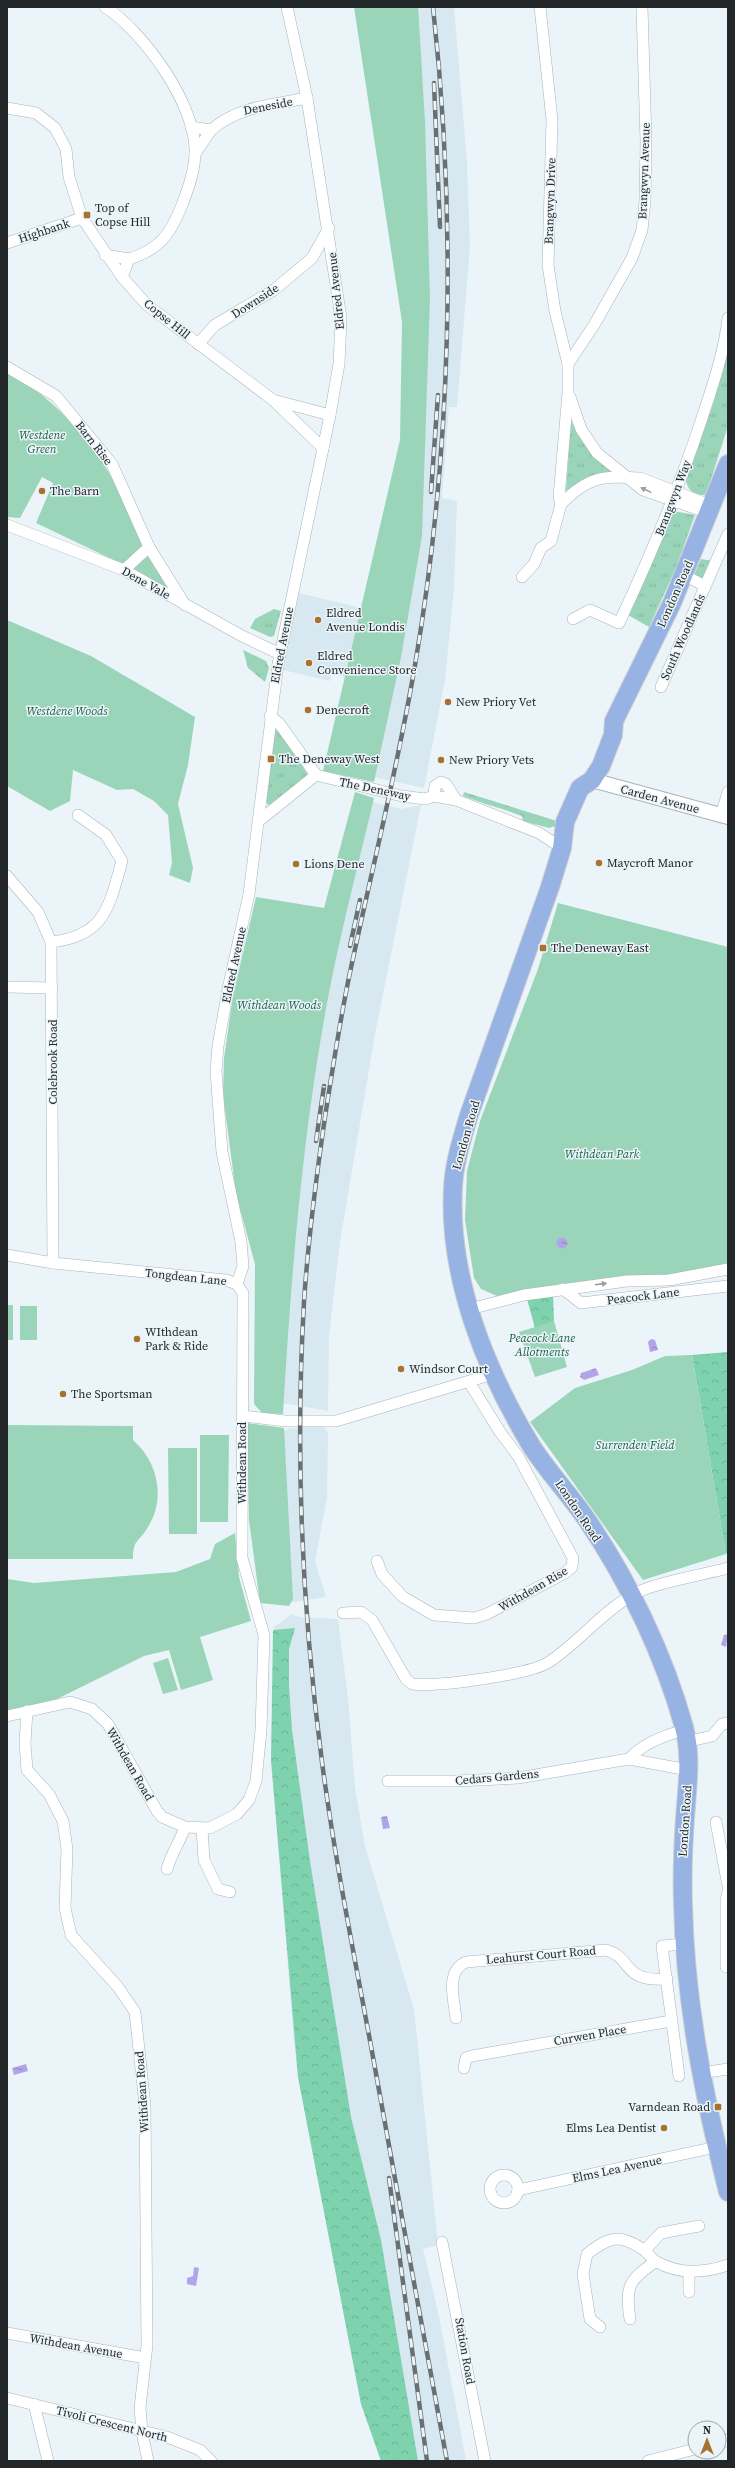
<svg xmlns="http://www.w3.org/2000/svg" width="735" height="2468" font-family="'Source Serif 4',serif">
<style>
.built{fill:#d7e8f1}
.grass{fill:url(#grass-tufts)}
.forest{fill:url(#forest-crowns)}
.green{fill:#9ad5ba}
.water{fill:url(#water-ripples)}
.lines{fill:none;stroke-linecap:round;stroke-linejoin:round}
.minor-casing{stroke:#aab3b7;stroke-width:12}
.tertiary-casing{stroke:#aab3b7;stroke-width:16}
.trunk-casing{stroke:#cfcfd0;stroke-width:20}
.minor{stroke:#fff;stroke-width:11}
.tertiary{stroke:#fff;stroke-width:14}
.trunk{stroke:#97b3e4;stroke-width:18}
.rail-casing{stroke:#6a7072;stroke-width:4.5}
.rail{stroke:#ebf5f9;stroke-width:3;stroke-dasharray:9;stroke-linecap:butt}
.oneway{fill:#9c9e9f}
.poi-dot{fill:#a9712e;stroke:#ebf5f9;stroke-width:1.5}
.labels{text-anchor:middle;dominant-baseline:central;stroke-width:3;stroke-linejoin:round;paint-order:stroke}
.street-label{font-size:12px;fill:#242729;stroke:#ebf5f9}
.poi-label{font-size:12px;fill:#242729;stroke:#ebf5f9;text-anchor:start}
.park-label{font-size:12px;font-style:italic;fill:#1f6048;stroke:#ebf5f9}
</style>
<defs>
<pattern id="grass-tufts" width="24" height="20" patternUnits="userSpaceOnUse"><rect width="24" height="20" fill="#9ad5ba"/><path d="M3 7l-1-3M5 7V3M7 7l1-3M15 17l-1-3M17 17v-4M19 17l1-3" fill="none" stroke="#85b7a0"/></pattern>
<pattern id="forest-crowns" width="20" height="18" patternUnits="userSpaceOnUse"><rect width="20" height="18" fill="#7ed2ae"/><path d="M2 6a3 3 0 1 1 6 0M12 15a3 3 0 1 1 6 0" fill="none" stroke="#6db496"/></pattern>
<pattern id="water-ripples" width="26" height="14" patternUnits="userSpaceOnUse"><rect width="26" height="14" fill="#b2a4e8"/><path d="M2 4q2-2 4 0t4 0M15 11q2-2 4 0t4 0" fill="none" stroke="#9186bc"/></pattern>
</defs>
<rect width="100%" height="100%" fill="#ebf5f9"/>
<!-- built -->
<g class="built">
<polygon points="388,7 454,7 467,162 470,246 457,407 449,407 442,498 457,501 454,589 445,680 424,788 373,777 417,494"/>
<polygon points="299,593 362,608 346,677 331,674 330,681 283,670"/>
<polygon points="372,802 401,809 421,805 375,1034 340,1242 329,1336 328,1411 277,1402 288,1110"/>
<polygon points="303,1426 324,1427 328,1433 327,1498 315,1561 326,1597 287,1603 280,1432 292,1428 302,1429"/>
<polygon points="292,1614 299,1617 338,1619 348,1698 355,1787 365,1846 414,2009 438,2245 423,2249 439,2316 466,2461 381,2461 361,2404 298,2077 294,2041 271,1760 274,1627"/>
</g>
<!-- grass -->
<g class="grass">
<path d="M728 339V426L706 495C695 495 689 493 686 481L715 398Z"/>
<path d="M571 421C582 443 595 457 614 472L586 478 566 491Z"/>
<polygon points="674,511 695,515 676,568 649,627 628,615"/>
<polygon points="701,559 714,561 702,580 694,575"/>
<polygon points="274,609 281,611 274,636 270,637 250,628 255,619"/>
<polygon points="243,650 266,661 269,668 265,682 248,668"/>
<polygon points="275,730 280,732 308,775 269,805 266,802"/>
<path d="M464 792 557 821 555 826 549 828 523 821 522 816C502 808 483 804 463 796Z"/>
</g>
<!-- forest -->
<g class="forest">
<polygon points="553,1294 554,1321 535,1328 527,1299"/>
<polygon points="728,1352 728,1553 726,1554 692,1355"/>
<polygon points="295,1628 289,1649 289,1686 292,1730 310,1861 351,2117 381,2240 418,2461 381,2461 361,2404 298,2077 271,1760 273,1630"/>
</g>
<!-- green -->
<g class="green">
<polygon points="354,7 418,7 425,121 430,299 422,536 401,657 374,782 323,771 400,440 402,322"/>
<path d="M7 371C48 395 86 432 109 473 131 512 148 553 172 591L120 563 36 523 53 483 42 477 20 518 7 517Z"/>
<polygon points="7,620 91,656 195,717 188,765 178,804 193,868 190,883 169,875 172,863 168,815 154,801 133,789 117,790 73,770 70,801 50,811 7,786"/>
<path d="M355 792 374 798C358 866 340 934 327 1003 302 1139 291 1276 283 1414L262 1413 254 1404 255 1264 236 1194 223 1094 224 1058 233 996 256 897 324 908Z"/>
<polygon points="558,903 728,947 728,1265 666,1276 497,1296 481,1289 474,1278 465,1220 467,1171 480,1121 538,969"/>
<rect x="7" y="1305" width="6" height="35"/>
<rect x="20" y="1306" width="17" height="34"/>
<polygon points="554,1321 567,1367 535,1377 519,1332"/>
<polygon points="692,1355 726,1554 643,1580 530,1422 575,1388 632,1370 665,1356"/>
<polygon points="247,1423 284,1428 293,1599 289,1606 260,1603 249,1520"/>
<path d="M7 1425 133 1426V1440C158 1462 166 1498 148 1527 139 1543 133 1538 133 1559H7Z"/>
<polygon points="200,1435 229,1435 228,1522 200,1522"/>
<polygon points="168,1448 197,1448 197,1534 169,1534"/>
<polygon points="235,1533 239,1577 251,1621 200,1637 213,1680 181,1690 169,1650 144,1656 51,1702 7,1712 7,1579 34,1583 176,1572 210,1559 215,1544"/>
<polygon points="168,1658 178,1690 163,1694 153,1663"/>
</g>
<!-- water -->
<g class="water">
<circle cx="562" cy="1243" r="5.5"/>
<polygon points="651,1339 655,1340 658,1350 650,1352 648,1342"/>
<polygon points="596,1368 599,1375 584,1380 580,1377 581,1373"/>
<polygon points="728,1634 726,1647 721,1645 724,1635"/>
<polygon points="387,1816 390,1828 383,1829 381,1817"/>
<polygon points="26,2064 28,2071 14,2075 12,2068"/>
<polygon points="194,2267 199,2268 196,2286 187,2284 187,2278 193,2276"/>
</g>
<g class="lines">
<defs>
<g id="minor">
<path d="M105 7C144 32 198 107 195 155 194 173 188 189 182 205 170 235 160 249 129 259L122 277"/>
<path d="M540 7 552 120 548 265 555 311 568 364V393L559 497 561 504C589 476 602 476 640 478L712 506"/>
<polyline points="7,108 36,113 55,128 66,149 69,177 82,218 122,277 147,305 273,400 330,415"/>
<path d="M191 127 211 130C239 106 272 105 307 98"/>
<polyline points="195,154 211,130"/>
<polyline points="7,243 82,218"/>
<polyline points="105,255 129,259"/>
<polyline points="198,344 215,325 274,290 312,258 329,228"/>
<polyline points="568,364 594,325 632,258 642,230 645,201 646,141 642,7"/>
<polyline points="7,367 56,396 112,464 149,547 185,605"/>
<polyline points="570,397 581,429 597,453 643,490 709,513"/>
<polyline points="275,402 323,448"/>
<polyline points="7,525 124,570 242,636 280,654"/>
<polyline points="124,570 149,547"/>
<polyline points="684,575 705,586"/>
<polyline points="522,577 534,564 541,548 551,541 561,504"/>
<path d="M573 619 590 610 619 623C650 557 678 491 701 421 712 388 724 353 728 318"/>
<polyline points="661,687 728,534"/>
<polyline points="316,775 402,796 425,799 434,796 456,800 539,833 562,848"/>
<polyline points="434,796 435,786 441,782 446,784 456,800"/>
<polyline points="721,815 728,792"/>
<polyline points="260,820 316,775 279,723 270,716"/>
<polyline points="7,876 38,912 51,942 53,1263"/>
<path d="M51 942C105 936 109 907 122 861L106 835 78 815"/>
<polyline points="7,987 52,988"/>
<polyline points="7,1255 53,1263 226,1280 237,1284 243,1293 242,1558 264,1635 261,1730 256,1781 249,1800 237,1814 210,1828 185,1827 162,1817 157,1811 108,1724 92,1709 70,1702 7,1716"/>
<polyline points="237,1284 243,1266 241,1242 222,1152 216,1071 218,1046 228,989 249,894 278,664 330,415 339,364 341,318 307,98 287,7"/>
<polyline points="563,1289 581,1303 728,1286"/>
<polyline points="470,1309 524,1295 627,1281 669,1280 728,1269"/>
<polyline points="243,1416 285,1421 336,1421 493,1374"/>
<polyline points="377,1561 382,1574 403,1597 434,1615 474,1618 487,1614 565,1573 572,1567 573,1558 518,1456 500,1432 469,1382"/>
<path d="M343 1613 361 1612 372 1620 406 1679 412 1684C436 1687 529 1675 549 1662 578 1643 601 1613 632 1595 653 1583 702 1575 728 1568"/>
<polyline points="27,1711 25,1743 27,1770 49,1794 63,1821 67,1849 65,1908 71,1935 118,1987 135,2012 145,2106 147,2345 140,2408 142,2432 148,2461"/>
<polyline points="686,1742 712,1736 722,1724 728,1723"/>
<path d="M629 1759C643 1743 665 1735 685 1730"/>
<polyline points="388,1781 457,1781 518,1778 629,1759 688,1770"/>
<polyline points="716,1822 728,1886"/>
<polyline points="202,1829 204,1860 218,1889 230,1892"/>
<path d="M167 1869C171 1854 180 1842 185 1827"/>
<polyline points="728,1892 726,1901 726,1967 728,1967"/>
<path d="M456 2018C454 2000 445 1971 466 1962L606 1950C634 1958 620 1982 667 1979"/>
<polyline points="464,2068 466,2058 472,2056 671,2021"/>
<polyline points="701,2073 728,2069"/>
<polyline points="679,2076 662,1946 684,1944"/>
<circle cx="504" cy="2189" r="14"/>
<polyline points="518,2190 716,2147"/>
<polyline points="442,2242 485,2461"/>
<polyline points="645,2250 661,2233 699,2226"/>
<polyline points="689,2292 689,2272"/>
<path d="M630 2319C625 2286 629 2280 655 2262"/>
<path d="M600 2327 590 2319 583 2274 587 2254C609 2237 619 2233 644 2250 649 2253 651 2260 657 2262 680 2275 704 2273 728 2265"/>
<polyline points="7,2333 145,2358"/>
<polyline points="7,2398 167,2437 200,2450 211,2461"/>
<polyline points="34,2404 48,2461"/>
<polyline points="719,2443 728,2440"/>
<polyline points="648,2461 695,2449"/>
</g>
<polyline id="tertiary" points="592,780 728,817"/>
<path id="trunk" d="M728 464 672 603 614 721 613 735 601 766 592 780 580 788 565 822 562 848 550 887 469 1115C462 1139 454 1163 453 1188 448 1278 486 1371 532 1447 549 1473 570 1495 587 1520 629 1582 664 1655 684 1727 692 1756 687 1789 685 1818 683 1847 682 1875 683 1904 685 2002 704 2097 728 2192"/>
</defs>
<!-- minor casing -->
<use href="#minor" class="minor-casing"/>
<!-- tertiary casing -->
<use href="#tertiary" class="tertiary-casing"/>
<!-- trunk casing -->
<use href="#trunk" class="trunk-casing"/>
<!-- minor -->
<use href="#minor" class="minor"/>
<!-- tertiary -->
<use href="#tertiary" class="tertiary"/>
<!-- trunk -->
<use href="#trunk" class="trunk"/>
<defs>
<g id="rail">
<path d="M433 7C457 224 452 449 415 665 397 772 370 876 348 982 339 1027 332 1072 325 1117 316 1179 308 1240 304 1302 295 1456 302 1610 322 1762 335 1861 355 1959 373 2057 397 2192 422 2326 447 2461"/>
<polyline points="434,83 440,227"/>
<polyline points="431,492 438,395"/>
<polyline points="350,946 360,900"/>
<polyline points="316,1141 324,1086"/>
<polyline points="389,2178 427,2461"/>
</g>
</defs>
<!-- rail casing -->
<use href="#rail" class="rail-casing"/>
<!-- rail -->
<use href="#rail" class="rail"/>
</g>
<!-- one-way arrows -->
<defs><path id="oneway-solid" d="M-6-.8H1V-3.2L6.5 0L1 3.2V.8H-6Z"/></defs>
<g class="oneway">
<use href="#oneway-solid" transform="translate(646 490) rotate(-154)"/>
<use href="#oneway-solid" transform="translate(601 1284) rotate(-7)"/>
</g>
<!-- markers -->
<g class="poi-dot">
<rect x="83" y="211" width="8" height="8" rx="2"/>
<circle cx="42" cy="491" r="4"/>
<circle cx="318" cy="620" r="4"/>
<circle cx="309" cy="663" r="4"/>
<circle cx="448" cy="702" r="4"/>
<circle cx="308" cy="710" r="4"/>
<rect x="267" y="755" width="8" height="8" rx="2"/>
<circle cx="441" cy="760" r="4"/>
<circle cx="599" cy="863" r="4"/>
<circle cx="296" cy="864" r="4"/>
<rect x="539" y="944" width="8" height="8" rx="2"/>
<circle cx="137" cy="1339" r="4"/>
<circle cx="401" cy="1369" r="4"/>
<circle cx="63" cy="1394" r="4"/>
<rect x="714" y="2103" width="8" height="8" rx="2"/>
<circle cx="664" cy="2128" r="4"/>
</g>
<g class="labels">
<!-- street labels -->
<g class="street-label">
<text transform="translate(268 106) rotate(-11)">Deneside</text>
<text transform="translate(644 171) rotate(-88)">Brangwyn Avenue</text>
<text transform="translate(550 201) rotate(-88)">Brangwyn Drive</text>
<text transform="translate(44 231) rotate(-18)">Highbank</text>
<text transform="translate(336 291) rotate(-96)">Eldred Avenue</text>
<text transform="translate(255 301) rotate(-33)">Downside</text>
<text transform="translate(167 319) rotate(39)">Copse Hill</text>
<text transform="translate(94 443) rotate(52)">Barn Rise</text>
<text transform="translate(673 498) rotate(-69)">Brangwyn Way</text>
<text transform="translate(146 583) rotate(29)">Dene Vale</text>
<text transform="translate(675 594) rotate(-66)">London Road</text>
<text transform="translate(683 637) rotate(-66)">South Woodlands</text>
<text transform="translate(282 645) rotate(-79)">Eldred Avenue</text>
<text transform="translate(375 789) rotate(12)">The Deneway</text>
<text transform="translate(660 799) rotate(15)">Carden Avenue</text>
<text transform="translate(234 965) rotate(-78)">Eldred Avenue</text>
<text transform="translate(53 1062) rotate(-90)">Colebrook Road</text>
<text transform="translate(466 1135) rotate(-74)">London Road</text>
<text transform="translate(186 1277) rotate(6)">Tongdean Lane</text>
<text transform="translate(643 1296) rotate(-7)">Peacock Lane</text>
<text transform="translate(242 1463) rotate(-90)">Withdean Road</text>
<text transform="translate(578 1511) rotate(56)">London Road</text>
<text transform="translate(533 1589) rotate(-30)">Withdean Rise</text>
<text transform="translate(130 1764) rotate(60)">Withdean Road</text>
<text transform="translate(497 1777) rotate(-5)">Cedars Gardens</text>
<text transform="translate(685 1821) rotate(-86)">London Road</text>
<text transform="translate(541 1955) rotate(-5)">Leahurst Court Road</text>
<text transform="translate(590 2035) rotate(-10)">Curwen Place</text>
<text transform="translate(142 2092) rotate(-94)">Withdean Road</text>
<text transform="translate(617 2169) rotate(-12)">Elms Lea Avenue</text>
<text transform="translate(76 2346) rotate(10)">Withdean Avenue</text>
<text transform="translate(465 2351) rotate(80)">Station Road</text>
<text transform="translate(112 2424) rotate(14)">Tivoli Crescent North</text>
</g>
<!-- poi labels -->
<g class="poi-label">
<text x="95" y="208">Top of<tspan x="95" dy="14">Copse Hill</tspan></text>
<text x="50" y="491">The Barn</text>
<text x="326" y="613">Eldred<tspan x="326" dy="14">Avenue Londis</tspan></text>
<text x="317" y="656">Eldred<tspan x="317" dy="14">Convenience Store</tspan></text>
<text x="456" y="702">New Priory Vet</text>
<text x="316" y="710">Denecroft</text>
<text x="279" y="759">The Deneway West</text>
<text x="449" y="760">New Priory Vets</text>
<text x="607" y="863">Maycroft Manor</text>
<text x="304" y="864">Lions Dene</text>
<text x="551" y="948">The Deneway East</text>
<text x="145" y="1332">WIthdean<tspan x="145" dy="14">Park &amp; Ride</tspan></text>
<text x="409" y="1369">Windsor Court</text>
<text x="71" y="1394">The Sportsman</text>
<text x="710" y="2107" text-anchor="end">Varndean Road</text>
<text x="656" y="2128" text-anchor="end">Elms Lea Dentist</text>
</g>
<!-- park labels -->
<g class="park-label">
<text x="42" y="435">Westdene<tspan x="42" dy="14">Green</tspan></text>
<text x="67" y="711">Westdene Woods</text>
<text x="279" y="1005">Withdean Woods</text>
<text x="602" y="1154">Withdean Park</text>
<text x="542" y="1338">Peacock Lane<tspan x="542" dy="14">Allotments</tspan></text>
<text x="635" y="1445">Surrenden Field</text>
</g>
</g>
<!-- border -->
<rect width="735" height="2468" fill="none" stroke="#242729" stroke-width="16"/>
<!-- north arrow -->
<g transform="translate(707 2440)"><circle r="19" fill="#ebf5f9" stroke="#9ba3a6"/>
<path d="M0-3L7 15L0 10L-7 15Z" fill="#a9712e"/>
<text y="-6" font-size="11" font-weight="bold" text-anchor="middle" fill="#242729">N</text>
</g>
</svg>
